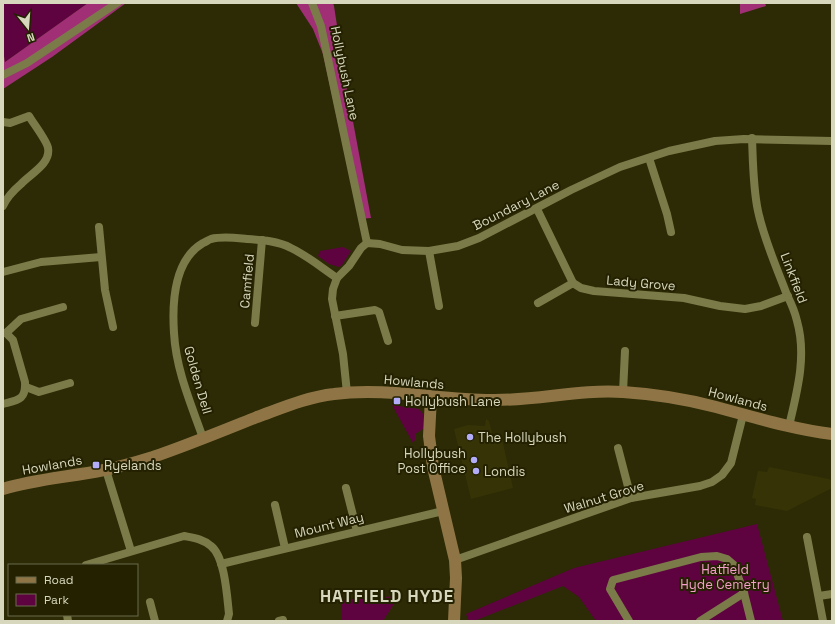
<svg xmlns="http://www.w3.org/2000/svg" width="835" height="624" font-family="'Space Grotesk',sans-serif">
<style>
.built{fill:#363406}
.green{fill:#5f0340}
.forest{fill:#a12f75}
.lines{fill:none;stroke-linecap:round;stroke-linejoin:round}
.street{stroke:#7b7a49;stroke-width:8}
.secondary{stroke:#8f7545;stroke-width:12}
.poi-dot{fill:#b3adf9;stroke:#232100;stroke-width:1.5}
.labels{text-anchor:middle;dominant-baseline:central;stroke-width:4;stroke-linejoin:round;paint-order:stroke}
.street-label{font-size:13px;fill:#d7d7bd;stroke:#232100}
.poi-label{font-size:13px;fill:#d7d7bd;stroke:#232100;text-anchor:start}
.park-label{font-size:13px;fill:#f69fcc;stroke:#232100}
.district-label{font-size:17px;font-weight:bold;letter-spacing:1px;fill:#d7d7bd;stroke:#232100}
</style>
<rect width="100%" height="100%" fill="#2c2b05"/>
<!-- built -->
<g class="built">
<polygon points="486,419 489,421 494,441 502,439 513,488 471,499 454,429 468,425 485,426"/>
<polygon points="769,467 829,479 832,481 832,488 787,511 755,505 756,499 752,498 758,471 767,472"/>
</g>
<!-- green -->
<g class="green">
<polygon points="3,3 88,3 5,62 3,50"/>
<polygon points="343,247 351,251 342,265 339,267 329,264 318,256 320,251"/>
<polygon points="392,405 419,409 424,415 423,429 415,434 415,440 413,443"/>
<polygon points="757,524 783,621 596,621 579,597 563,586 474,621 469,621 466,614 574,568"/>
<polygon points="399,596 383,621 342,621 341,600"/>
</g>
<!-- forest -->
<g class="forest">
<polygon points="88,3 126,3 52,57 3,89 3,50 5,62"/>
<polygon points="296,3 333,3 334,6 346,84 371,218 359,219 323,54 313,29"/>
<polygon points="740,3 765,3 766,6 740,14"/>
</g>
<g class="lines">
<!-- street -->
<g class="street">
<polyline points="312,3 321,26 367,243"/>
<polyline points="3,75 27,63 117,3"/>
<path d="M3 122 10 123 29 116C33 123 47 141 48 148 51 164 30 174 21 184 14 190 7 197 3 206"/>
<path d="M752 138C753 162 753 188 758 211 764 240 777 268 787 295 791 303 795 312 797 321 807 356 797 392 789 426"/>
<polyline points="649,158 667,214 671,232"/>
<polyline points="537,209 573,283 581,288 594,291 684,298 720,306 745,309 761,306 788,296"/>
<polyline points="99,227 105,290 113,327"/>
<polyline points="429,251 439,306"/>
<polyline points="3,272 41,262 101,257"/>
<polyline points="538,303 573,283"/>
<polyline points="335,316 375,310 379,312 388,341"/>
<polyline points="255,323 262,240"/>
<path d="M3 333H6L13 340 25 382C26 400 18 400 3 404"/>
<polyline points="6,333 21,319 63,307"/>
<polyline points="26,387 39,392 70,383"/>
<polyline points="623,392 625,351"/>
<polyline points="347,393 343,354 332,299 333,289 337,278 349,266 361,248 367,243 380,244 402,250 429,251 458,246 479,238 571,190 620,167 669,151 715,141 744,139 832,141"/>
<path d="M203 438C191 404 176 370 174 333 172 303 174 260 203 243 206 242 208 240 211 239 223 236 236 238 247 239 262 240 278 241 291 248 308 256 322 268 337 278"/>
<polyline points="618,448 631,498"/>
<polyline points="106,470 131,551"/>
<polyline points="346,488 357,531"/>
<polyline points="275,505 285,548"/>
<polyline points="807,537 823,621"/>
<polyline points="455,560 631,498 700,486 712,482 722,475 731,463 743,415"/>
<polyline points="221,564 443,511"/>
<path d="M86 565 184 536C194 538 203 539 211 546 225 557 227 596 229 614L227 621"/>
<polyline points="819,596 832,594"/>
<polyline points="150,602 155,621"/>
<polyline points="67,615 68,621"/>
<polyline points="279,621 283,620"/>
<polyline points="629,621 610,589 613,580 701,557 717,556 727,559 734,565 744,593 751,621"/>
<polyline points="700,621 744,593"/>
</g>
<!-- secondary -->
<g class="secondary">
<polyline points="431,397 429,436 433,467 455,560 456,578 454,621"/>
<path d="M3 489C35 479 70 477 104 470 120 467 137 462 153 457 188 445 222 431 257 417 282 408 307 397 334 394 386 387 439 400 491 400 536 401 579 389 623 392 654 394 686 399 716 407 754 417 792 429 832 434"/>
</g>
</g>
<!-- markers -->
<g class="poi-dot">
<rect x="393" y="397" width="8" height="8" rx="2"/>
<circle cx="470" cy="437" r="4"/>
<circle cx="474" cy="460" r="4"/>
<rect x="92" y="461" width="8" height="8" rx="2"/>
<circle cx="476" cy="471" r="4"/>
</g>
<g class="labels">
<!-- street labels -->
<g class="street-label">
<text transform="translate(345 73) rotate(78)">Hollybush Lane</text>
<text transform="translate(516 205) rotate(-27)">Boundary Lane</text>
<text transform="translate(794 278) rotate(69)">Linkfield</text>
<text transform="translate(247 281) rotate(-85)">Camfield</text>
<text transform="translate(641 283) rotate(5)">Lady Grove</text>
<text transform="translate(198 380) rotate(74)">Golden Dell</text>
<text transform="translate(414 382) rotate(5)">Howlands</text>
<text transform="translate(738 399) rotate(15)">Howlands</text>
<text transform="translate(52 465) rotate(-10)">Howlands</text>
<text transform="translate(604 497) rotate(-17)">Walnut Grove</text>
<text transform="translate(329 525) rotate(-14)">Mount Way</text>
</g>
<!-- poi labels -->
<g class="poi-label">
<text x="405" y="401">Hollybush Lane</text>
<text x="478" y="437">The Hollybush</text>
<text x="466" y="453" text-anchor="end">Hollybush<tspan x="466" dy="15">Post Office</tspan></text>
<text x="104" y="465">Ryelands</text>
<text x="484" y="471">Londis</text>
</g>
<!-- park labels -->
<g class="park-label">
<text x="725" y="569">Hatfield<tspan x="725" dy="15">Hyde Cemetry</tspan></text>
</g>
<!-- district labels -->
<g class="district-label">
<text x="387" y="596">HATFIELD HYDE</text>
</g>
</g>
<!-- border -->
<rect width="835" height="624" fill="none" stroke="#d7d7bd" stroke-width="8"/>
<!-- legend -->
<rect x="8" y="564" width="130" height="52" fill="#232100" stroke="#6b6a4c"/>
<rect x="16" y="577" width="20" height="6" fill="#8f7545" stroke="#6b6a4c"/>
<text x="44" y="584" font-size="12" fill="#d7d7bd">Road</text>
<rect x="16" y="594" width="20" height="12" fill="#5f0340" stroke="#6b6a4c"/>
<text x="44" y="604" font-size="12" fill="#d7d7bd">Park</text>
<!-- north arrow -->
<g transform="translate(28 28) rotate(163)" stroke="#232100" stroke-width="3" paint-order="stroke">
<path d="M0-3L7 15L0 10L-7 15Z" fill="#d7d7bd"/>
<text y="-6" font-size="11" font-weight="bold" text-anchor="middle" fill="#d7d7bd">N</text>
</g>
</svg>
